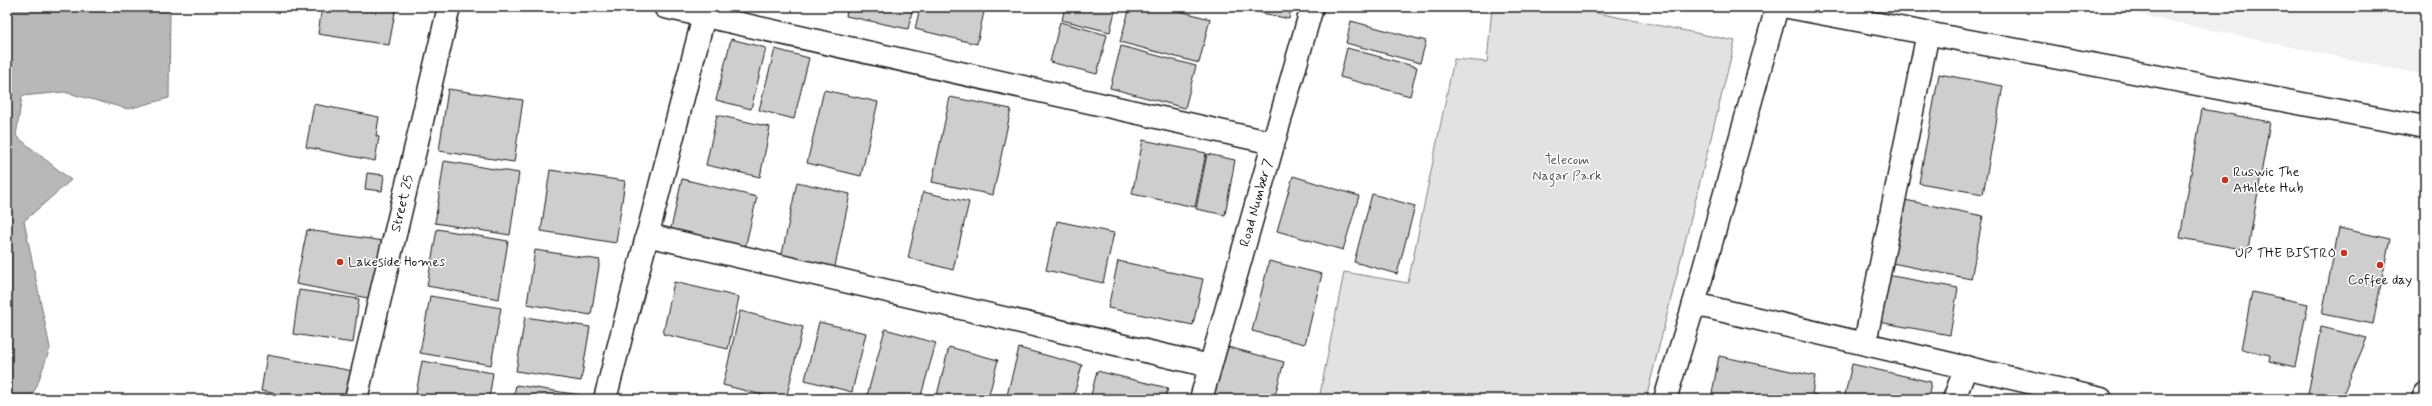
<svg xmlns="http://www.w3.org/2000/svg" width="2432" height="406" font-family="Mynerve,sans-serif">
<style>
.built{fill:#f0f0f0}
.green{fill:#e2e2e2;stroke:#7f7f7f}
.water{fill:#b8b8b8;stroke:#7a7a7a}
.building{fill:#cecece;stroke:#1c1c1c}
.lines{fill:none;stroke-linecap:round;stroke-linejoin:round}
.minor-casing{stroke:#1c1c1c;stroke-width:25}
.primary-casing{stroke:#1c1c1c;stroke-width:25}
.minor{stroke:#fff;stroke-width:22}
.primary{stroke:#fff;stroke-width:22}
.poi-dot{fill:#c8321e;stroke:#fff;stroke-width:1.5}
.labels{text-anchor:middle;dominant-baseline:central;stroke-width:3;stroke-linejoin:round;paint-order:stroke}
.park-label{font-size:14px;fill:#575757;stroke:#fff}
.poi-label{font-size:14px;fill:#1c1c1c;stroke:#fff;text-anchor:start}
.street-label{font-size:14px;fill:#1c1c1c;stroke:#fff}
</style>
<rect width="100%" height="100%" fill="#fff"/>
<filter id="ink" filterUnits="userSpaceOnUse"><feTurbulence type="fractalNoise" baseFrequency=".025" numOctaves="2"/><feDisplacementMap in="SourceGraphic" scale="8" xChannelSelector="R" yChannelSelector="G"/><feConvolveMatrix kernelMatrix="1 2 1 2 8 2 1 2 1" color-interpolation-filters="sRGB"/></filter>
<g filter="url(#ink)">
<!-- built -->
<polygon class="built" points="2102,7 2425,7 2425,75"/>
<!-- green -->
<polygon class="green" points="1492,7 1568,7 1735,41 1646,399 1319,399 1344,272 1408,283 1454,59 1487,62"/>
<!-- water -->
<polygon class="water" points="7,7 170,7 169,98 128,109 64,92 22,96 16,136 71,180 24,221 50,348 36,388 29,399 7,399"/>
<!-- building -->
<g class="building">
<polygon points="322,7 396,7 389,45 318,34"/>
<polygon points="848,7 913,7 908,29 846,16"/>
<polygon points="920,7 985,7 977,44 915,29"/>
<polygon points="1065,7 1116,7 1110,32 1062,20"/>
<polygon points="1130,7 1165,7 1210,19 1199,63 1120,42"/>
<polygon points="1235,7 1291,7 1289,19"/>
<polygon points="1351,21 1426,41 1420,63 1346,43"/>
<polygon points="1060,22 1107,35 1097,74 1050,62"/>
<polygon points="731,39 766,48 751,109 716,100"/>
<polygon points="1121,46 1196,66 1185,108 1110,88"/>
<polygon points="1347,48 1417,67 1410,96 1340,77"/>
<polygon points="775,49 809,58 794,119 759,110"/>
<polygon points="1939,74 2003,86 1983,194 1919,183"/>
<polygon points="448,89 523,100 514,162 439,151"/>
<polygon points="824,90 878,102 861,176 807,163"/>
<polygon points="950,97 1011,109 993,195 932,182"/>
<polygon points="314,104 379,117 376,136 379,137 375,161 306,147"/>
<polygon points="2202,109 2270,122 2248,250 2180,238"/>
<polygon points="717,115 770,127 760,177 706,165"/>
<polygon points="1143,140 1206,153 1195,207 1132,194"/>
<polygon points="1207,154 1235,160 1225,215 1196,209"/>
<polygon points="444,161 519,173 510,235 435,223"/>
<polygon points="550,170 625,181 616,243 541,231"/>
<polygon points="367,173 384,175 382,191 365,189"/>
<polygon points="1293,176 1359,196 1343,250 1277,231"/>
<polygon points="682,179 757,197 745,248 670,233"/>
<polygon points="797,182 850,194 834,271 781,259"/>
<polygon points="923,192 969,202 953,270 908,258"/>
<polygon points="1372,194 1415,206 1397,274 1354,262"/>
<polygon points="1905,200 1983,216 1971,279 1892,263"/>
<polygon points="1057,221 1114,233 1103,283 1046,270"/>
<polygon points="2339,228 2390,239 2373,324 2322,314"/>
<polygon points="437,229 508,241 499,299 427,286"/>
<polygon points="307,230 384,241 373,299 296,284"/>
<polygon points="535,250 600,260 591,315 527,304"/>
<polygon points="1118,261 1203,279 1193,325 1108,308"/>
<polygon points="1269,261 1322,274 1305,344 1252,331"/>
<polygon points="1881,274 1958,288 1950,335 1873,321"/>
<polygon points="674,282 739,297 728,349 663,334"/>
<polygon points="299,290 359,299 353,343 293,334"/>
<polygon points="2252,292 2308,304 2295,367 2269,361 2270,355 2241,349"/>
<polygon points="430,296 501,308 491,365 420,353"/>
<polygon points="740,311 803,327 786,399 778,399 723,385"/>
<polygon points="525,317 590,327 581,381 516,371"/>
<polygon points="819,322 866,333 852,392 805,380"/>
<polygon points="2321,327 2367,338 2341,399 2307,399"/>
<polygon points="885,329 936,343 920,399 877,399 867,396"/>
<polygon points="1217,344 1284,362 1274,399 1203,399"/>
<polygon points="949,347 998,360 988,399 936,399"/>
<polygon points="1019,348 1082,365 1073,399 1006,399"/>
<polygon points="267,355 353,371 347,399 306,399 261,391"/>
<polygon points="1719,356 1815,376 1812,394 1817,395 1817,399 1711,399"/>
<polygon points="422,361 493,373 489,399 415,399"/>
<polygon points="1852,364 1931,382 1928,399 1844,399"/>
<polygon points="1097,371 1168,388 1165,399 1090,399"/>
<polygon points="516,385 580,395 580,399 513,399"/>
</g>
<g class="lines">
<defs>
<g id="minor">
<polyline points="665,7 1273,143"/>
<polyline points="1788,7 2425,127"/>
<polyline points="647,235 1210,366"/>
<polyline points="1694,304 2101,399"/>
<polyline points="1865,343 1928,33"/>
<path id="s1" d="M356 399 449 7"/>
<polyline points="605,399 704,16"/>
<path id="s2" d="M1201 399 1312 7"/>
<polyline points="1665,399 1694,304 1777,7"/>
<polyline points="1954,399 1966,367"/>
</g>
<polyline id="primary" points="2423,399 2425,394"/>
</defs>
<!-- minor casing -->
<use href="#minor" class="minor-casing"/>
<!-- primary casing -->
<use href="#primary" class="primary-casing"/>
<!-- minor -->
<use href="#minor" class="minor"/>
<!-- primary -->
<use href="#primary" class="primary"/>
</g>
</g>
<!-- markers -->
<g class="poi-dot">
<circle cx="2225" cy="180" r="4"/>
<circle cx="2344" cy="253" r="4"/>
<circle cx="340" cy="262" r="4"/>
<circle cx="2380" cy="265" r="4"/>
</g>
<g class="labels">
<!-- park labels -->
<g class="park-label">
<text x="1567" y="160">Telecom<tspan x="1567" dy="16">Nagar Park</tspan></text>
</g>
<!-- poi labels -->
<g class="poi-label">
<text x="2233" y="172">Ruswic The<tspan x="2233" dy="16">Athlete Hub</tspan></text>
<text x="2336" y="253" text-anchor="end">UP THE BISTRO</text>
<text x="348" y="262">Lakeside Homes</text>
<text x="2380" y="280" text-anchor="middle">Coffee day</text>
</g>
<!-- street labels -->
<g class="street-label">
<text stroke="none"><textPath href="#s1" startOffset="201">Street 25</textPath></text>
<text stroke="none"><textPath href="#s2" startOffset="204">Road Number 7</textPath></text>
</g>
</g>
<!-- margin -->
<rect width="2432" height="406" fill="none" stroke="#fff" stroke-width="24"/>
<rect x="12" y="12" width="2408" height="382" fill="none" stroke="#1c1c1c" stroke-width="1.5" filter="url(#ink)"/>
</svg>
